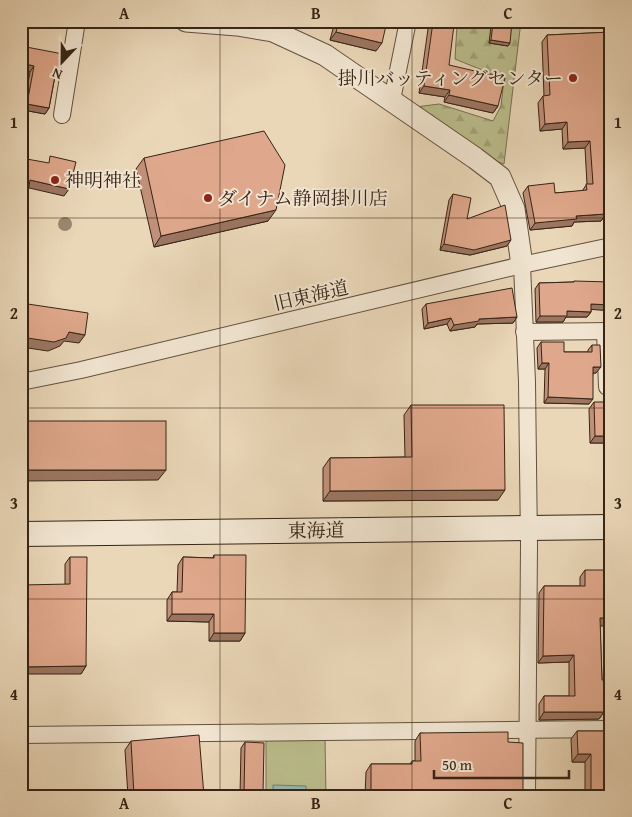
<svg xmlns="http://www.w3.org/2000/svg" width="632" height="817" font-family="'Gentium Book Plus','Noto Serif JP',serif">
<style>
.green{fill:#bbbd8c;stroke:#787052}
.forest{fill:url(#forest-firs);stroke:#787052}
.water{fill:#98b9b2;stroke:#717d74}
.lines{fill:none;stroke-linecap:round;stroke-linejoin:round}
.minor-casing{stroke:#63513f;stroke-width:18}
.tertiary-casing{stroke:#63513f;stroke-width:23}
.secondary-casing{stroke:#362417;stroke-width:26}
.minor{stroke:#f1e5d1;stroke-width:16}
.tertiary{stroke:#f1e5d1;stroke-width:21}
.secondary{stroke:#f1e5d1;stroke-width:24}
.tree{fill:#99896f}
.wall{fill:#c09078;stroke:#362417}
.shaded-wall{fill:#9c7561;stroke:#362417}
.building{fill:#dfa78b;stroke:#362417}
.grid{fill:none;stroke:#362417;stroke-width:1;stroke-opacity:0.55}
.poi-dot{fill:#8f2418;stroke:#f1e5d1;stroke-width:2}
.labels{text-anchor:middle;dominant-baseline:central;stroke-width:4;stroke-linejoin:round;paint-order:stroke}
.poi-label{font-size:19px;fill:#362417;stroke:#f1e5d1;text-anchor:start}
.street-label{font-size:19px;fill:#362417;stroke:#f1e5d1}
.neatline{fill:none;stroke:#362417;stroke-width:2}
.grid-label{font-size:16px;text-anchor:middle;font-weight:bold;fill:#362417}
</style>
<defs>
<pattern id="forest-firs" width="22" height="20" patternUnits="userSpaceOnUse" patternTransform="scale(1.25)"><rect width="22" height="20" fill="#bbbd8c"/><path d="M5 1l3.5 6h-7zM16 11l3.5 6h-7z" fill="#a1a278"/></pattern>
</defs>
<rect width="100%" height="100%" fill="#ead7b8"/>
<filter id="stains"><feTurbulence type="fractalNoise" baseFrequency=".004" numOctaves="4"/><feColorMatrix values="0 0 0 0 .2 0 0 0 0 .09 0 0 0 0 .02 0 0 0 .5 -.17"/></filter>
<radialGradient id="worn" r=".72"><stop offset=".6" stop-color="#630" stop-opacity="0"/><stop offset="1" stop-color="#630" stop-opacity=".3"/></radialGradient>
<!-- green -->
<polygon class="green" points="325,738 326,796 266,796 266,739"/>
<!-- forest -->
<polygon class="forest" points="456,21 521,21 504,164 459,147 416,107 439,104 493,121 501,106 504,79 455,59 457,25"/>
<!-- water -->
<polygon class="water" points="273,785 306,786 306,796 273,796"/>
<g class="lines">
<defs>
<g id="minor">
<polyline points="392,100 408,21"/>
<polyline points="62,115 77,21"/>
<polyline points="522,265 527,382 529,545 527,796"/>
<polyline points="605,331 607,387"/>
<polyline points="524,332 611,331"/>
<polyline points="21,382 81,370 522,265 611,246"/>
<polyline points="21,735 611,729"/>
</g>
<polyline id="tertiary" points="186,21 237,25 273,31 325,55 475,158 500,177 514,209 522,265"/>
<polyline id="secondary" points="21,534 611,527"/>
</defs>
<!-- minor casing -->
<use href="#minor" class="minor-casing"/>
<!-- tertiary casing -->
<use href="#tertiary" class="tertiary-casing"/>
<!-- secondary casing -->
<use href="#secondary" class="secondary-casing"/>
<!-- minor -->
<use href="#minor" class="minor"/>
<!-- tertiary -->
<use href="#tertiary" class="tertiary"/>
<!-- secondary -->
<use href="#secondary" class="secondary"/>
</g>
<!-- trees -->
<circle class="tree" cx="65" cy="224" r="7"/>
<!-- wall -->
<g class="wall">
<polygon points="335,21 387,21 376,51 330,40"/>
<polygon points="433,22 449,65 498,106 493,113 444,102 445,97 419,93 428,29"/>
<polygon points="493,23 510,43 508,46 489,43 491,26"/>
<polygon points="611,32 606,214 601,221 574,222 572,226 530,230 523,193 528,186 555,193 582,191 587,184 585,148 563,149 562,129 540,131 538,103 543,96 544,96 542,42 547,35"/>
<polygon points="21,46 56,76 55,76 49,108 45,114 23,110 30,72 21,70"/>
<polygon points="144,158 268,221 154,247 136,169"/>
<polygon points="453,194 467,219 507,246 470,255 440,250 449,200"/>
<polygon points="574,281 591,309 591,312 587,317 566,317 563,322 536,322 535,289 539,283 573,282"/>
<polygon points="426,304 517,317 513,323 477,324 475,327 450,331 447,324 424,329 422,309"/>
<polygon points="541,342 564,352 588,352 588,350 592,345 596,373 593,373 589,404 544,403 545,369 538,369 537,348"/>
<polygon points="594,402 611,443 590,443 589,409"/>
<polygon points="411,405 498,500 323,501 323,468 330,458 405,457 404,415"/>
<polygon points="214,555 245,633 240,641 209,641 209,622 167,621 167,600 172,592 177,592 178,565 183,557 213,558"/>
<polygon points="70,557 86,666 81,674 65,584 65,564"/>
<polygon points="585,570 600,626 602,680 604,712 599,719 539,720 539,704 544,696 569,696 569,662 538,663 539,593 544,586 580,586 580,577"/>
<polygon points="577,731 611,731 611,796 585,796 585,762 572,762 571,739"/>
<polygon points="420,733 508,742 523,796 365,796 366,772 371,764 410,764 412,761 415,761 415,741"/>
<polygon points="131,741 204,796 128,796 125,750"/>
<polygon points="245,742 263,794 261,796 240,796 241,748"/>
</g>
<!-- shaded-wall -->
<g class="shaded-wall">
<polygon points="336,32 382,43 376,51 330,40"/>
<polygon points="491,40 510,43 508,46 489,43"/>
<polygon points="21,63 34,66 30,72 21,70"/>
<polygon points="56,70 60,71 56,76 52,76"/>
<polygon points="424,86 450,90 445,97 419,93"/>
<polygon points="449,95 498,106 493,113 444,102"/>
<polygon points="27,104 49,108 45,114 23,110"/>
<polygon points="567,122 562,129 540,131 545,124"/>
<polygon points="590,141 585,148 563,149 568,142"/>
<polygon points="30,180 69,189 64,196 25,187"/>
<polygon points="605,205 611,205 611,212 600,212"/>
<polygon points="276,210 268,221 154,247 161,236"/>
<polygon points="606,214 601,221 574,222 572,226 530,230 535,223 576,216"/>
<polygon points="511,240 507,246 470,255 440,250 444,244"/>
<polygon points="591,304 611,305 611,311 587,309"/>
<polygon points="567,311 591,312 587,317 566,317 563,322 536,322 540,316"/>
<polygon points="517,317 513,323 477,324 475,327 450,331 454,325 479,319"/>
<polygon points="451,318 447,324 424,329 428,323"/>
<polygon points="69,332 85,335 79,343 64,341 60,346 48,351 21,347 21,337"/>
<polygon points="542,363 549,363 545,369 538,369"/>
<polygon points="593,367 601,367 596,373 589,373"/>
<polygon points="548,397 593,399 589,404 544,403"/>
<polygon points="595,436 611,436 611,443 590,443"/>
<polygon points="21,470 166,470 158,480 21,481"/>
<polygon points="505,490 498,500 323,501 330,491"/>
<polygon points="172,614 214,614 209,622 167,621"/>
<polygon points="600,618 611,618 611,626 595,626"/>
<polygon points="214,633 245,633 240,641 209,641"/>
<polygon points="574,655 569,662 538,663 543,656"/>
<polygon points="86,666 81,674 21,674 21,667"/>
<polygon points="544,712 604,712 599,719 539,720"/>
<polygon points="578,754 591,754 585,762 572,762"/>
<polygon points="244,793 263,794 261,796 242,796"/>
</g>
<!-- building -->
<g class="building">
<polygon points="339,21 387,21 382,43 336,32"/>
<polygon points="433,22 454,25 449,65 505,78 498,106 449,95 450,90 424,86"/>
<polygon points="512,22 510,43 491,40 493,23"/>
<polygon points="611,32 611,205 605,205 606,214 576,216 577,219 535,223 528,186 554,183 555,193 587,190 586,184 593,184 590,141 568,142 567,122 545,124 543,96 550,95 547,35"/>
<polygon points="21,46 63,54 60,71 56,70 49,108 27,104 34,66 21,63"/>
<polygon points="264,131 285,165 276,210 161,236 144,158"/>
<polygon points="50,156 76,162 69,189 30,180 21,235 21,158 49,163"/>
<polygon points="453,194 471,198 467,219 505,205 511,240 474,250 444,244"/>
<polygon points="574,281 611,282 611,305 591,304 591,312 567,311 567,316 540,316 539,283 574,282"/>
<polygon points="512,288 517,317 479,319 479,321 454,325 451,318 428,323 426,304"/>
<polygon points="21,303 88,313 85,335 69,332 66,338 54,342 21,337"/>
<polygon points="541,342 564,342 564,352 592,352 592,345 600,345 601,367 593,367 593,399 548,397 549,363 542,363"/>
<polygon points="594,402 611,402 611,436 595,436"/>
<polygon points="411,405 504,405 505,490 330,491 330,458 412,457"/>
<rect x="21" y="421" width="145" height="49"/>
<polygon points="214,555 246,555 245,633 214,633 214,614 172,614 172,592 182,592 183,557 214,558"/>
<polygon points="70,557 87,557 86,666 21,667 21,585 70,584"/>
<polygon points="585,570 611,570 611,618 600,618 602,680 604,680 604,712 544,712 544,696 575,696 574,655 543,656 544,586 585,586"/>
<polygon points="577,731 611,731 611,796 591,796 591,754 578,754"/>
<polygon points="508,732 508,742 523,743 523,796 371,796 371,764 412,764 412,761 421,761 420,733"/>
<polygon points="199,735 204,796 134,796 131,741"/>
<polygon points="245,742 264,743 263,794 244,793"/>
</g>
<!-- grid -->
<path class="grid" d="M220 21V796M412 21V796M21 218H611M21 408H611M21 599H611"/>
<!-- markers -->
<g class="poi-dot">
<circle cx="573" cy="78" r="5"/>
<circle cx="55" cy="180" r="5"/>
<circle cx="208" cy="198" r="5"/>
</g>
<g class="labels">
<!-- poi labels -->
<g class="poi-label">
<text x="563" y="78" text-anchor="end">掛川バッティングセンター</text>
<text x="65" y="180">神明神社</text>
<text x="218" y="198">ダイナム静岡掛川店</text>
</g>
<!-- street labels -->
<g class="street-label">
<text transform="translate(311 295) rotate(-13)">旧東海道</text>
<text transform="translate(316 530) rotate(-1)">東海道</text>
</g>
</g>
<!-- margin -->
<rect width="632" height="817" fill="none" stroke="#ead7b8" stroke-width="55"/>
<!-- north arrow -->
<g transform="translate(62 62) rotate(202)" stroke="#f1e5d1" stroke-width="4" paint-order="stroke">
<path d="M0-4L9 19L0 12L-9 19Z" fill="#362417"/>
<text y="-8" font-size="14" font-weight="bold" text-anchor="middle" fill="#362417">N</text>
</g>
<!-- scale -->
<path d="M434 770v8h135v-8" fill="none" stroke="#362417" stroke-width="2.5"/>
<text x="442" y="770" font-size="15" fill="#362417" stroke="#f1e5d1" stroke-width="4" paint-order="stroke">50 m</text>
<rect x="28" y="28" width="576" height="762" class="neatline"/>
<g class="grid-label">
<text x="124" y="19">A</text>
<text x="316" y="19">B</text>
<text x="508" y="19">C</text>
<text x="14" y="128">1</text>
<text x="618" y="128">1</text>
<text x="14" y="319">2</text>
<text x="618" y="319">2</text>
<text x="14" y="509">3</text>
<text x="618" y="509">3</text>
<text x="14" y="700">4</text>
<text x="618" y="700">4</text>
<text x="124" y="809">A</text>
<text x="316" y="809">B</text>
<text x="508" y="809">C</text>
</g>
<rect width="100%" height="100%" filter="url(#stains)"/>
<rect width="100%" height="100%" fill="url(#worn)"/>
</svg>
